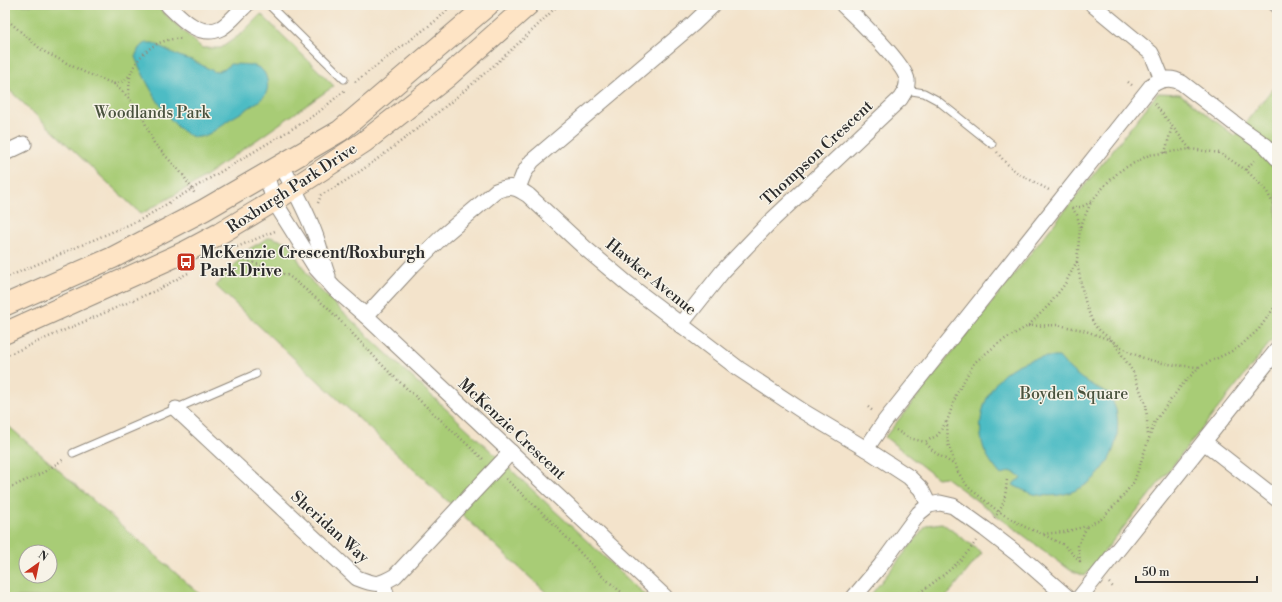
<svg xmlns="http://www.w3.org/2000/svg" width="1282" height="602" font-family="'Libre Bodoni',serif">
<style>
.green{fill:#a8cc76;stroke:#6a7c50;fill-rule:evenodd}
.water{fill:#4dbcc4;stroke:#3c7478}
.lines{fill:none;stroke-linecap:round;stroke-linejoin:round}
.lane-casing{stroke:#8f877b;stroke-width:9}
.street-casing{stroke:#8f877b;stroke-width:17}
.secondary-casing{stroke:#8f877b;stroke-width:23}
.path{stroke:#8f877b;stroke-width:2.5;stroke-dasharray:1 3;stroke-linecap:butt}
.lane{stroke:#fff;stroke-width:7}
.street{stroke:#fff;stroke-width:15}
.secondary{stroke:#fee4c5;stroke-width:21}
.labels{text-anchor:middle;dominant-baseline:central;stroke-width:3;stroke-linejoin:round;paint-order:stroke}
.park-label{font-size:16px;fill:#4a533e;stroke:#f7f3e8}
.street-label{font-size:16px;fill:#2b2b2b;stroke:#f7f3e8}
.poi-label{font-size:16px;font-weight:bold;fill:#2b2b2b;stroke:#f7f3e8;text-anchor:start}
</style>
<rect width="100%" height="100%" fill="#f7f3e8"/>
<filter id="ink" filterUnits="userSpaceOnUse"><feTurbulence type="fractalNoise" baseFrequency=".025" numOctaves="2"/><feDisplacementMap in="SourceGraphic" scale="8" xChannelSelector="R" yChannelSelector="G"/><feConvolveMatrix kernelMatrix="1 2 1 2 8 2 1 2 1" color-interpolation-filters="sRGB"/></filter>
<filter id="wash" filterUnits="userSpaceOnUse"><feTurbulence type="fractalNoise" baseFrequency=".012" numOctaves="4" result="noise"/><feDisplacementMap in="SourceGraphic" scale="16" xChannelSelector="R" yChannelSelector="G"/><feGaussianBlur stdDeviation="0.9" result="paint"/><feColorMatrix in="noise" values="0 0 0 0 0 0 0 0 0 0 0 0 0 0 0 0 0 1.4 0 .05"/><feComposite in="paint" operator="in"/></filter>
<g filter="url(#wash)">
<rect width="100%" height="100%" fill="#f3e3cb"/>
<!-- green -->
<g class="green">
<polygon points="5,5 155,5 202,48 221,48 241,34 261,14 334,86 192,185 141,214 5,86"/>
<polygon points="1277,83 1277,160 1272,166 1277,170 1277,334 1085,576 1070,570 945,477 937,478 885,437 1158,93 1180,94 1235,136"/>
<polygon points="270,237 289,243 299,261 312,282 370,338 647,597 551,597 216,286 249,249"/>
<path d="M5 423 203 597H5ZM26 552H50V576H26Z"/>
<polygon points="942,523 982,553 946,597 869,597 927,525"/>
</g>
<!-- water -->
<g class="water">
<path d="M146 43H153L181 57 192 60 215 72 225 69 230 64C245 65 264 62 267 80 268 85 268 90 265 95 260 102 239 114 230 119 223 124 208 137 199 137 196 138 190 136 187 134 167 123 144 79 135 57L139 48Z"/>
<path d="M1047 357H1059C1074 375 1087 384 1109 393 1111 398 1114 404 1116 410 1126 457 1088 502 1039 495 1030 494 1021 489 1013 485L1015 482 1021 478 1017 474 1010 471 1001 475C994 467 988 459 984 449 973 418 989 377 1020 364 1029 360 1037 358 1047 357Z"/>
</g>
</g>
<g filter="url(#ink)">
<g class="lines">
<defs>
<g id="lane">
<polyline points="269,5 344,79"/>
<polyline points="1271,5 1277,10"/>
<polyline points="906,90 924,93 937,100 992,144"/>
<polyline points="73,453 256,374"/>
</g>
<g id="street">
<path d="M168 5C181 18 200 39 221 28 230 23 238 12 246 5"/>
<polyline points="1093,5 1151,53 1154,59 1162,79"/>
<polyline points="5,153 24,144"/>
<path d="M281 164C294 189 310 217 318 243 322 255 323 265 328 276"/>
<polyline points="266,174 274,201 316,268 334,288 366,316 665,597"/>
<polyline points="518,188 524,173 532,161 693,24 713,5"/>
<path d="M366 316 413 265 443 236 496 191C511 185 516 187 528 195L585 248 629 285 739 369 804 412 866 449 909 477 921 489 929 505"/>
<path d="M680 325 723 271 770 222 900 99C904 93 908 88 907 80 906 65 855 16 843 5"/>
<path d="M176 409 357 578C375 585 378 586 395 576L511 452"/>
<polyline points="1204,442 1277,499"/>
<path d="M866 449 885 421 1152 85C1162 78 1172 77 1182 83L1239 127 1266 146 1277 158"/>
<polyline points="383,583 387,597"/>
<polyline points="854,597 881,565 919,513 929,505 940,503 953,506 985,529 1020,556 1067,597"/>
<polyline points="1080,597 1277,350"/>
</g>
<g id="secondary">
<polyline points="5,305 112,258 204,210 340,131 488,5"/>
<polyline points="5,333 187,251 219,234 274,201 364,142 447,77 528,5"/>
</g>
</defs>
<!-- lane casing -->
<use href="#lane" class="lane-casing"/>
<!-- street casing -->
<use href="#street" class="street-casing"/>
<!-- secondary casing -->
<use href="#secondary" class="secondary-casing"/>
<!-- path -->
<g class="path">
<polyline points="5,18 43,51 84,72 114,84 129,98 142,116 154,143 183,175 195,194"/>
<polyline points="355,82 438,19 452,5"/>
<polyline points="1128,82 1133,86"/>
<polyline points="114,84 124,81 130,75"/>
<path d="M129 98C129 90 129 80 131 73 139 52 160 37 182 39"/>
<polyline points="1155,104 1172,126"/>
<polyline points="997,152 1004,161 1016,172 1049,190"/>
<polyline points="1165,153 1172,126 1190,149"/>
<polyline points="1246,170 1256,158"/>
<path d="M318 203 321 195C359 175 392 148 426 122 472 85 517 47 558 5"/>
<polyline points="1075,207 1081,207 1091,202"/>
<polyline points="1072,208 1077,215 1080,227"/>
<polyline points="1277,211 1266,190 1246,170 1220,153 1190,149 1149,155 1121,170 1106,184 1091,202 1080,228 1077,261 1065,284 1049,305 1028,326 1000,342 974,363 956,395 947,422 948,444 958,472 968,487 999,512 1025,527 1043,534 1064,532 1087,526 1101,519 1118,502 1134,482 1155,421 1181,386 1199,367 1238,348 1259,329 1277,304"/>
<polyline points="237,247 275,231"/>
<polyline points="229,250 233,255 289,276 328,308 389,372 484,460"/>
<path d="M1077 262C1081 283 1084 305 1094 324 1097 329 1103 333 1108 337 1135 361 1165 365 1199 367"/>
<polyline points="5,278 142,219 305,121 320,111 345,90"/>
<polyline points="1028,326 1058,325 1083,330 1113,341 1133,372 1146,405 1148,436"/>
<polyline points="5,356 157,290 190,272"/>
<polyline points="868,407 874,412"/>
<polyline points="946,422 938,435 925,442 934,452 955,465"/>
<polyline points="896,430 909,438 925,442"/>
<polyline points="506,479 551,521 601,575 627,597"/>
<polyline points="5,490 44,472 64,459"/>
<path d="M994 518C1005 505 1005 497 1007 480"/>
<polyline points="1044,535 1064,545 1080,561 1078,546 1087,526"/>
<polyline points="1109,583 1114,588"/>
<path d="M913 597C936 581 960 565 976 541"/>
</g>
<!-- lane -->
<use href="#lane" class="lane"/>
<!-- street -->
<use href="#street" class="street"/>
<!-- secondary -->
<use href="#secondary" class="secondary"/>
</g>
</g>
<!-- icons -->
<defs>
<symbol id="bus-square" viewBox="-11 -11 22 22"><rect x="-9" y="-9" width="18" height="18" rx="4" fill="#c8321e" stroke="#f7f3e8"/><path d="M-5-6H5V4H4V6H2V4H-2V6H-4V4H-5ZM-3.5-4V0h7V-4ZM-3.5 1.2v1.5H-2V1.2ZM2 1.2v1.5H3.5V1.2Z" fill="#fff"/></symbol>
</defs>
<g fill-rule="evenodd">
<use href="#bus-square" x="175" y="251" width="22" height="22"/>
</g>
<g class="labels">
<!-- park labels -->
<g class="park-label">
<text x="152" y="113">Woodlands Park</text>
<text x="1074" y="394">Boyden Square</text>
</g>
<!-- street labels -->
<g class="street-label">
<text transform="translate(817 153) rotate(-43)">Thompson Crescent</text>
<text transform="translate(292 188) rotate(-33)">Roxburgh Park Drive</text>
<text transform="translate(651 277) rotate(39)">Hawker Avenue</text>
<text transform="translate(512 429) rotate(43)">McKenzie Crescent</text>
<text transform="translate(330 527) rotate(42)">Sheridan Way</text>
</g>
<!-- poi labels -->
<g class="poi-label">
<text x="200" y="253">McKenzie Crescent/Roxburgh<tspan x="200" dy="18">Park Drive</tspan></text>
</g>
</g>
<!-- margin -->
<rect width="1282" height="602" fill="none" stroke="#f7f3e8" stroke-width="20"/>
<!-- north arrow -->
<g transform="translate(38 564) rotate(33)"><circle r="19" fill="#f7f3e8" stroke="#a5a39c"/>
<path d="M0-3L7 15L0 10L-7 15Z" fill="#c8321e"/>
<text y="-6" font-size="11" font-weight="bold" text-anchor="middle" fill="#2b2b2b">N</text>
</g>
<!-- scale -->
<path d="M1136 576v6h121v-6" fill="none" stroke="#2b2b2b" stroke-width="2"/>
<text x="1142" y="576" font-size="12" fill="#2b2b2b" stroke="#f7f3e8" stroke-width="3" paint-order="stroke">50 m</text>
</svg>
